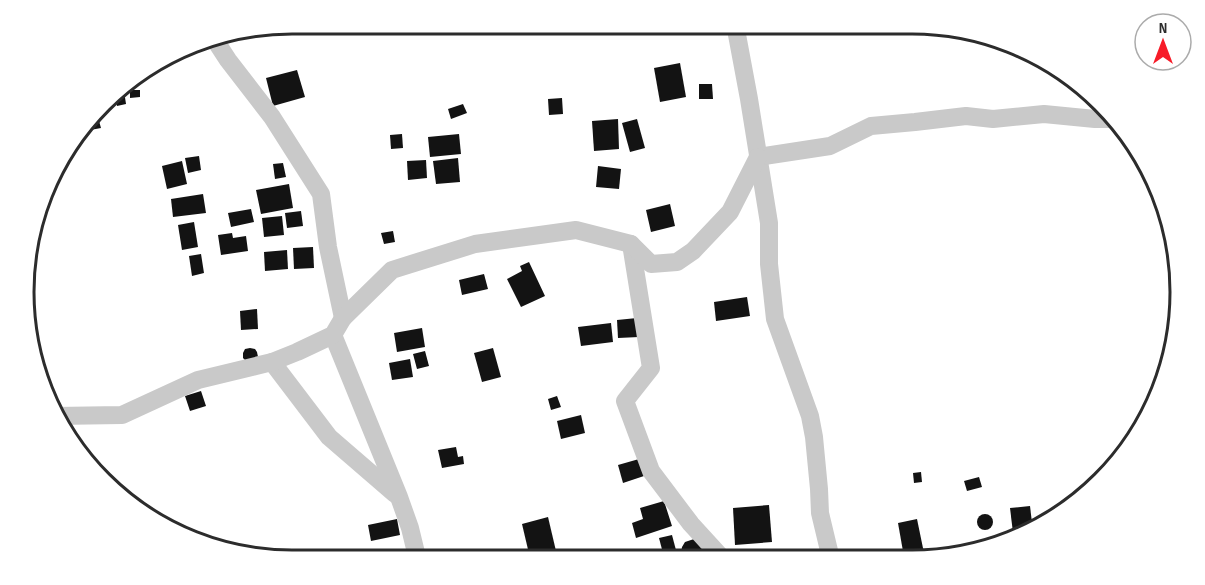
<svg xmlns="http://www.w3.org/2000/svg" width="1205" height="585" font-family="'Sofia Sans Condensed',sans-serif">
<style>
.building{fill:#131313}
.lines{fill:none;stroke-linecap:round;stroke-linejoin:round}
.minor{stroke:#c9c9c9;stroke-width:18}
.rim{fill:none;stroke:#2c2c2c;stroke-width:3}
</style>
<rect width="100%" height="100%" fill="#fff"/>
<!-- building -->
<g class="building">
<polygon points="680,63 686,97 660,102 654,68"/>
<polygon points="297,70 305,97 273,106 266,78"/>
<polygon points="699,84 712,84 713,99 699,99"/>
<polygon points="130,90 140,90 140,97 130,98"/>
<polygon points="124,91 126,104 117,106 115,95 116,93"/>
<polygon points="562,98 563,114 549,115 548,99"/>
<polygon points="463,104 467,113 451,119 448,109"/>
<polygon points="97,114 101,128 85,131 84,127"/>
<polygon points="618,119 619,149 594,151 592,121"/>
<polygon points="637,119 645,148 630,152 622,123"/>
<polygon points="402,134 403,148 391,149 390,135"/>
<polygon points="459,134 461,154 430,157 428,137"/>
<polygon points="199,156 201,170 188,173 185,158"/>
<polygon points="458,158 460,182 436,184 433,161"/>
<polygon points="426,160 427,178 408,180 407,161"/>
<polygon points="182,161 187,184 167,189 162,166"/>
<polygon points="283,163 286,177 275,179 273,164"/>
<polygon points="598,166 621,169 619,189 596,187"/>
<polygon points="289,184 293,208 261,214 256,190"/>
<polygon points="203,194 206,213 173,217 171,199"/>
<polygon points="670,204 675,226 651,232 646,210"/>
<polygon points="251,209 254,222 231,227 228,213"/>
<polygon points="301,211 303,226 287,228 285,213"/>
<polygon points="282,216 284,235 264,237 262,218"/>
<polygon points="194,222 198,247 182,250 178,225"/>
<polygon points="393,231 395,242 384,244 381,233"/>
<polygon points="232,233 233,238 246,236 248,251 221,255 218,235"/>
<polygon points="313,247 314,268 294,269 293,248"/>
<polygon points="287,250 288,269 265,271 264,252"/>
<polygon points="201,254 204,273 192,276 189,256"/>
<polygon points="529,262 545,296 521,307 507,279 522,271 520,266"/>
<polygon points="484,274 488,289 462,295 459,280"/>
<polygon points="747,297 750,316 716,321 714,302"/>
<polygon points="257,309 258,329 241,330 240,311"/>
<polygon points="637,318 639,337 618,338 617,320"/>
<polygon points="611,323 613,342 581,346 578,327"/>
<polygon points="422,328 425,347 397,352 394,333"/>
<polygon points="250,348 255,349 257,352 258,357 246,361 243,358 243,353 245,349"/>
<polygon points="493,348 501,377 482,382 474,353"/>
<polygon points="425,351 429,366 417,369 413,354"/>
<polygon points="410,359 413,377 392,380 389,363"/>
<polygon points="201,391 206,406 190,411 185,396"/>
<polygon points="557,396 561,407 551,410 548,399"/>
<polygon points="581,415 585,433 561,439 557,421"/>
<polygon points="456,447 458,457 463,456 464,464 442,468 438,450"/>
<polygon points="639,459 644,476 623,483 618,465"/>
<polygon points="1100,469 1112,470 1099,482"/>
<polygon points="921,472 922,482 914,483 913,473"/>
<polygon points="979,477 982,487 967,491 964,481"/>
<polygon points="664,501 672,526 636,538 632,523 643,519 640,508"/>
<polygon points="769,505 772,542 735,545 733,508"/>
<polygon points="1030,506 1033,531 1014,541 1010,508"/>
<circle cx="985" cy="522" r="8"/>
<polygon points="548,517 556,551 530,558 522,524"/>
<polygon points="397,519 400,535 371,541 368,525"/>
<polygon points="917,519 924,553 904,557 898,523"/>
<polygon points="672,535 677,554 664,557 659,538"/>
<polygon points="694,539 705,550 704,555 701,560 685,560 681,552 682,547 685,542"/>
<polygon points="964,544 969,544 973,546 976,551 957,556 957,550 960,546"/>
</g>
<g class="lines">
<!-- minor -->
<g class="minor">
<polyline points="735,24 749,99 769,223 769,264 775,319 810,416 814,437 819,489 820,513 831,559"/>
<polyline points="213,37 228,60 272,117 321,194 328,247 343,318"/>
<polyline points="758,157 830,146 871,126 915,122 966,116 993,119 1044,114 1095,119 1114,119"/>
<polyline points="631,244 651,368 625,401 651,471 691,524 723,559"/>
<polyline points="333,335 399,497 410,528 418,561"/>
<polyline points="272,362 329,437 395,494"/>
<polyline points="55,416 122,415 198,380 272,362 297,352 333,335 343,318 392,270 475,244 576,230 631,244 651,264 677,262 693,251 730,212 758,157"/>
</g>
</g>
<!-- crop -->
<path d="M0 0H1205V585H0ZM292 34H912A258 258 0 0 1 1170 292V292A258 258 0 0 1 912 550H292A258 258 0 0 1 34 292V292A258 258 0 0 1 292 34Z" fill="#fff" fill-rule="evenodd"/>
<path class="rim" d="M292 34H912A258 258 0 0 1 1170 292V292A258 258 0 0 1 912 550H292A258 258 0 0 1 34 292V292A258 258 0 0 1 292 34Z"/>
<!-- north arrow -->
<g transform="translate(1163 42)"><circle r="28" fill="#ffffff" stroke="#ababab" stroke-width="1.5"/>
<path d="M0-4.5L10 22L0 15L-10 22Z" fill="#f71b28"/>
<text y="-9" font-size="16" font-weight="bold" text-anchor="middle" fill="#2c2c2c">N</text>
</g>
</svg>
